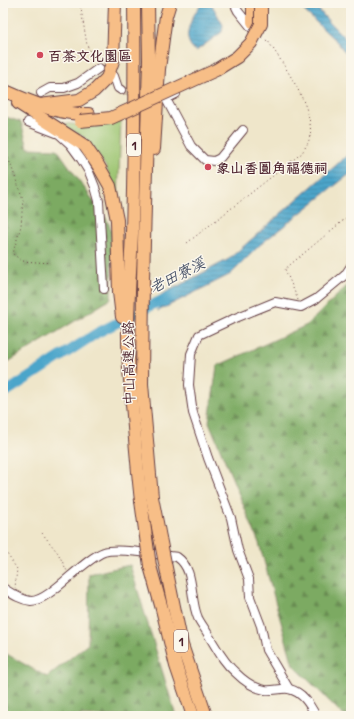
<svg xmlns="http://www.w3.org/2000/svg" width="354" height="719" font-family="'Patrick Hand','LXGW WenKai TC',sans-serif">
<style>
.green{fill:#9bc470;stroke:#72724e}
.forest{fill:url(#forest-firs);stroke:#636446}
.water{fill:url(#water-rules);stroke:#4b627a}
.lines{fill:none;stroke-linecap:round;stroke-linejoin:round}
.river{stroke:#4ca5ca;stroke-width:10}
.minor-tunnel{stroke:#cebeaa;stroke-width:8;stroke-dasharray:8 4;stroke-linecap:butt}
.minor-casing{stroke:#633d43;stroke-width:10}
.highway-casing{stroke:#633d43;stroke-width:14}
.path{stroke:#633d43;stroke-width:1;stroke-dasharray:1 3;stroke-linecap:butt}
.minor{stroke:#fff;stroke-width:8}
.highway{stroke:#f7be87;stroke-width:12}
.highway-bridge-casing{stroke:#633d43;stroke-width:14;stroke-linecap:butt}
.highway-bridge{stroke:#f7be87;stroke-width:12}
.poi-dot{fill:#d1495b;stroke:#fbf7ec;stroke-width:1.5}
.labels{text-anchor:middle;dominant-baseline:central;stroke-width:3;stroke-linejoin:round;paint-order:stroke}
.shield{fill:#fbf7ec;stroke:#7f6065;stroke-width:1}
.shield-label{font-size:13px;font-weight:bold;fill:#4a1f2b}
.poi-label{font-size:14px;font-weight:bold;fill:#4a1f2b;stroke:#fbf7ec;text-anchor:start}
.street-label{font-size:14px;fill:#4a1f2b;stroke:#fbf7ec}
.water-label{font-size:15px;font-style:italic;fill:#4b556b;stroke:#fbf7ec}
</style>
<defs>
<pattern id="forest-firs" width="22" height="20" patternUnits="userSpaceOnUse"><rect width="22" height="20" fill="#7caa62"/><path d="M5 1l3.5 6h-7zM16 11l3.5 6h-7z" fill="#688a51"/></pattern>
<pattern id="water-rules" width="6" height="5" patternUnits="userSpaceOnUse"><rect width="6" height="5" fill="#4ca5ca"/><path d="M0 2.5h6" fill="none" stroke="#4186a4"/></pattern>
</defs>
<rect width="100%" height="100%" fill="#fbf7ec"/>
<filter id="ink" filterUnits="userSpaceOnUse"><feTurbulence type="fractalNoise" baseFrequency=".025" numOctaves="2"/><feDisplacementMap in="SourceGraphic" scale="8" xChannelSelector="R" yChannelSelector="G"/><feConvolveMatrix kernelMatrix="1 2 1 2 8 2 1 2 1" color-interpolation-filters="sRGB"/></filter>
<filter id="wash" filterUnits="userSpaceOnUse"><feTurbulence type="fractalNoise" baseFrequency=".012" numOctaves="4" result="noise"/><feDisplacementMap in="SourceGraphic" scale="16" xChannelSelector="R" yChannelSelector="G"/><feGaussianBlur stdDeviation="0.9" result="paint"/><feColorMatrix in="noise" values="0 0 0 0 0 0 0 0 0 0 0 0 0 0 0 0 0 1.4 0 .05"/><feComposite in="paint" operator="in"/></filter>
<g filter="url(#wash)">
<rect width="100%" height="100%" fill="#efe6ca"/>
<!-- green -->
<path class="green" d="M121 120 118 199 106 167 85 138 60 123C81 125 101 127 121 120Z"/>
<!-- forest -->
<g class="forest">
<polygon points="3,116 21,122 28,148 57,149 107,220 112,231 111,299 3,365"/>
<polygon points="351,282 351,716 344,716 293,665 259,543 209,422 217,366 307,325"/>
<polygon points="130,565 176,716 3,716 3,652 47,677 88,644 89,574"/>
</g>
<!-- water -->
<g class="water">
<path d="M202 3H211L223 25 222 32 196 51C179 39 192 16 202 3Z"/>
<polygon points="296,3 313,3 330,23 351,44 351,60 338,43"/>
<polygon points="351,152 351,173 261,244 231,274 158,311 161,295 229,259"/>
</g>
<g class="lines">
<!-- river -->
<polyline class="river" points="3,394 97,333 172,295"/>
</g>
</g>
<g filter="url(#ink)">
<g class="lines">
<!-- minor-tunnel -->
<polyline class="minor-tunnel" points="121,90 152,96"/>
<defs>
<g id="minor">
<polyline points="234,3 238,11 254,31"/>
<polyline points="114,76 118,88 121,90"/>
<polyline points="41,93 50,88 64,88 78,83 99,68"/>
<polyline points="176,94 166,99 191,146 205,160 214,161 220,158 243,130"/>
<polyline points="28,122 59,134 70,144 81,159 89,172 95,187 99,201 104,289"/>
<path d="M3 588C11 593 20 600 31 601 50 601 82 560 104 552 116 547 162 555 177 557 196 570 189 598 198 618 201 624 206 630 209 636 217 649 224 663 236 673 243 680 254 688 265 690 273 691 281 688 289 689 303 692 310 705 316 716"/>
<polyline points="289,689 266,650 261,626 250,597 249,579 238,550 231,518 208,458 193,413 189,385 191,354 199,335 233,319 275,302 301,307 316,299 345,275 351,266"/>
</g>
<g id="highway">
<path d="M134 3C135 80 134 156 132 233 130 278 126 323 129 369 133 413 136 457 141 501"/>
<polyline points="148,3 149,60 143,279 142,384 152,497"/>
<polyline points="253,3 253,22"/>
<path d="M3 90C31 102 58 115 89 114"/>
<polyline points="18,103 85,146 98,165 110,186 117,220 119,292 122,317"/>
<polyline points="40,105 79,100 94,91 107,78 113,61 115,3"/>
<polyline points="154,149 159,69 166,16 170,3"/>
<polyline points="165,563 182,645 206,716"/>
<polyline points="150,566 162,609 176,666 193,716"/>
</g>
</defs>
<!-- minor casing -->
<use href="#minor" class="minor-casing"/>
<!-- highway casing -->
<use href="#highway" class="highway-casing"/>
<!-- path -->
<g class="path">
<polyline points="80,3 87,45 96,62"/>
<polyline points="3,148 5,149 23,199 21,226 15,246 13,254 22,261 51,263"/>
<path d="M187 243 302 153C304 149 308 144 309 140 318 112 283 64 268 41L263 39"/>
<polyline points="298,300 285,269 351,214"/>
<polyline points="42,533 58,553 67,571"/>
<polyline points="3,548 17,569 15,588"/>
</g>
<!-- minor -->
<use href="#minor" class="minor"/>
<!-- highway -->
<use href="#highway" class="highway"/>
<defs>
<g id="highway-bridge">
<polyline points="80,121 111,118 216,70 237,57 251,43 261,24 261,3"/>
<polyline points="152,497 165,563"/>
<polyline points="141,501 150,566"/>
</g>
</defs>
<!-- highway-bridge casing -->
<use href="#highway-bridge" class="highway-bridge-casing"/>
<!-- highway-bridge -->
<use href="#highway-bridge" class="highway-bridge"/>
</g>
</g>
<!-- markers -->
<g class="poi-dot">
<circle cx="40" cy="55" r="4"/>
<circle cx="208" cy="167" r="4"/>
</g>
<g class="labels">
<!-- shield labels -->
<g class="shield">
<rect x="127" y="134" width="14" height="22" rx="3"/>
<rect x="174" y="630" width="14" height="22" rx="3"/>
</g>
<g class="shield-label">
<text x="134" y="145">1</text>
<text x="181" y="641">1</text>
</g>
<!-- poi labels -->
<g class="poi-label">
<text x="48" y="55">百茶文化園區</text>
<text x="216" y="167">象山香圓角福德祠</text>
</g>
<!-- street labels -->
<g class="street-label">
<text transform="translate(128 363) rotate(-91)">中山高速公路</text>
</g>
<!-- water labels -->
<g class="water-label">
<text transform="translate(177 275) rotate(-27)">老田寮溪</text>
</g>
</g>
<!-- margin -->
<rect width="354" height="719" fill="none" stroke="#fbf7ec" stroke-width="16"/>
</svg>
